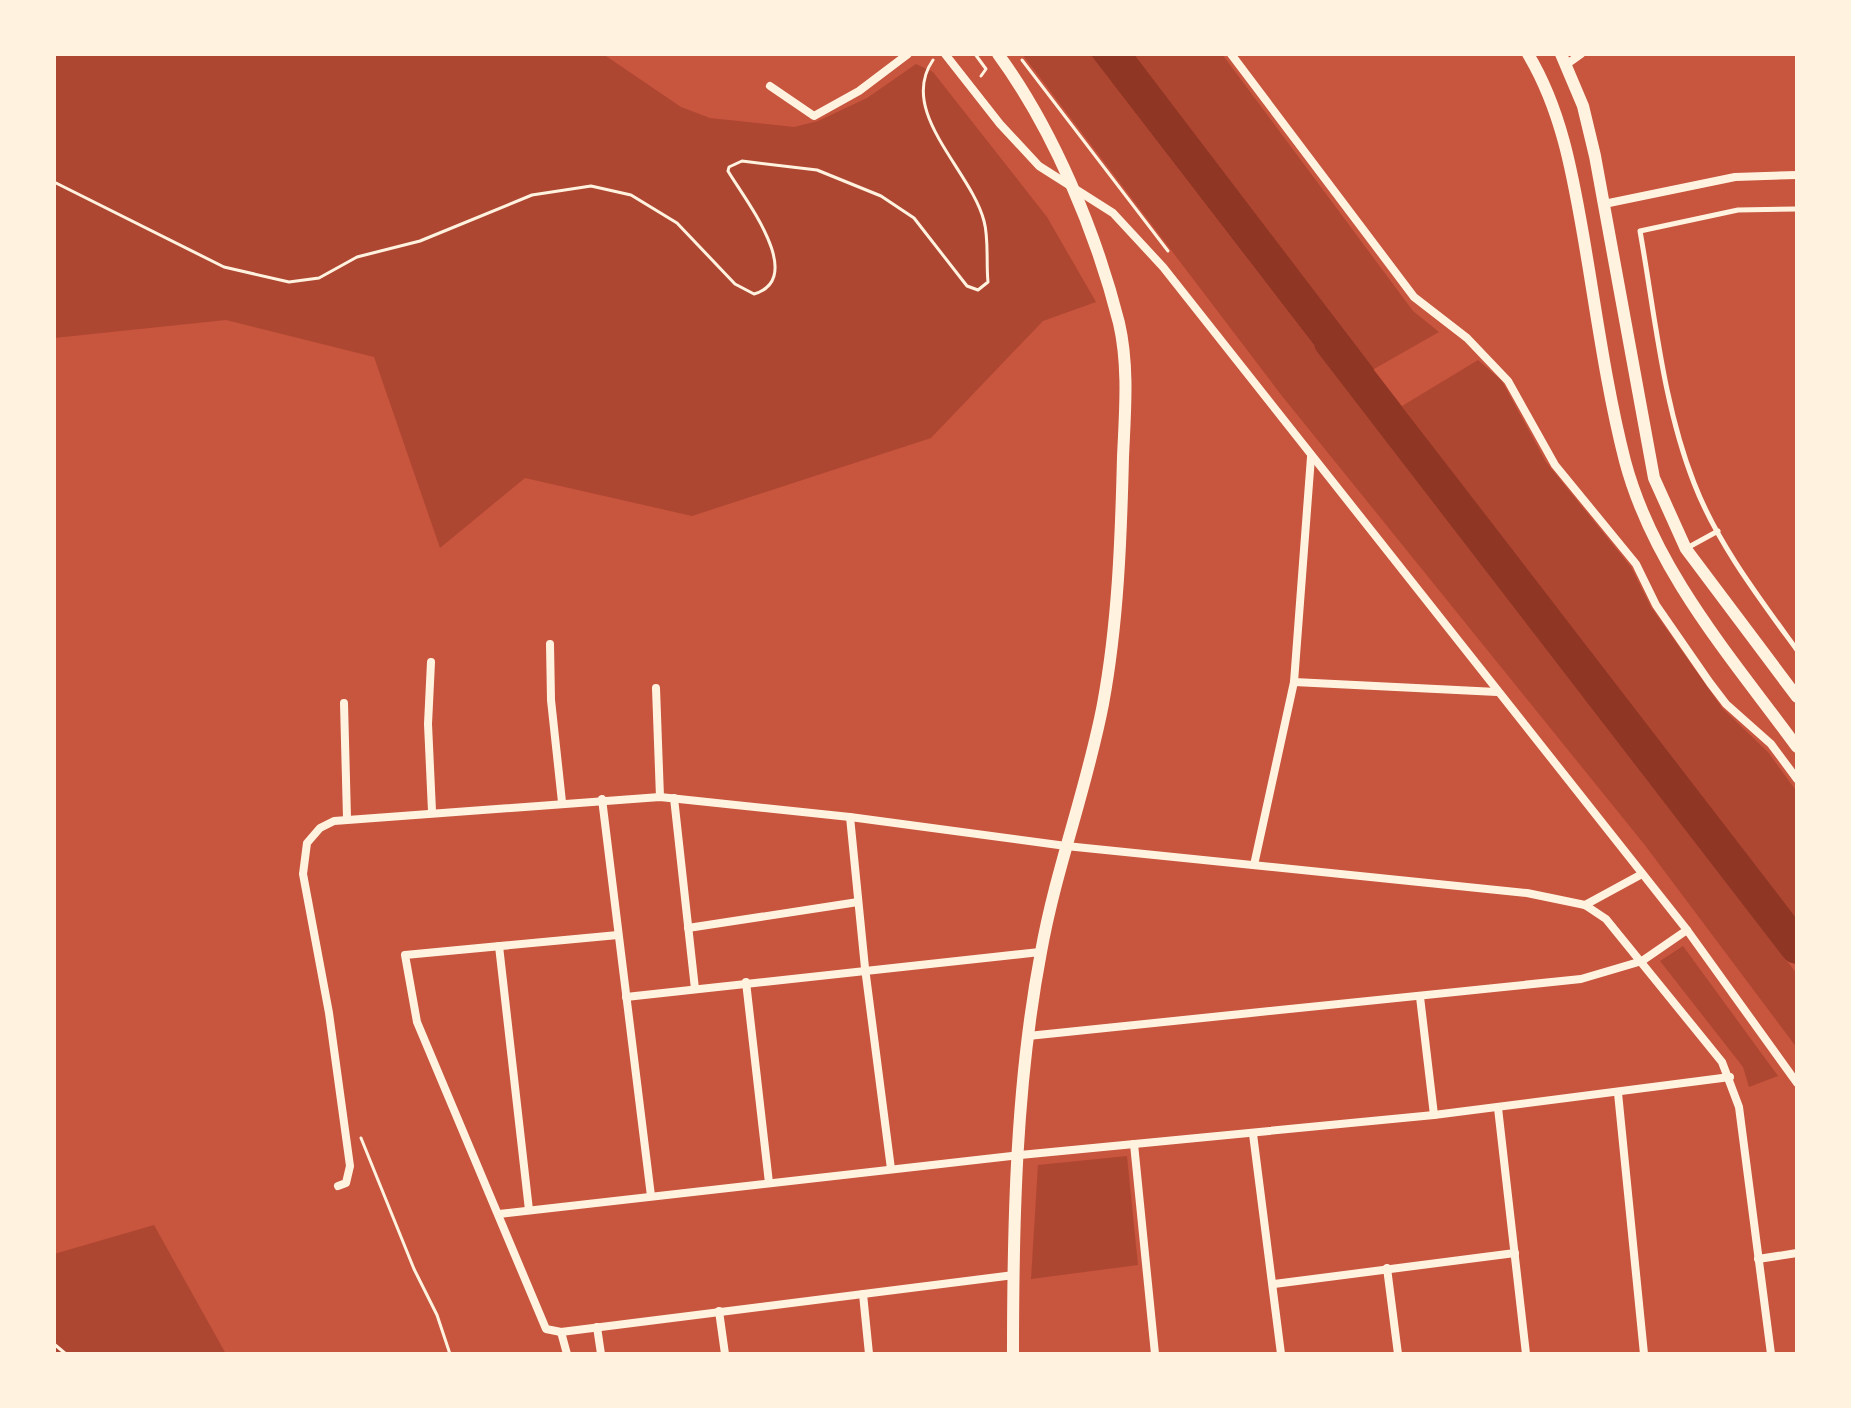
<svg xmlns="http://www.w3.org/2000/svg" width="1851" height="1408" font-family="'DM Sans',sans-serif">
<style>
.green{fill:#ae4732}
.water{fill:#8f3625}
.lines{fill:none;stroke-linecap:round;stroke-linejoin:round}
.river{stroke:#8f3625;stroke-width:34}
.path{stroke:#fff3e0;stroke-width:3}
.service{stroke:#fff3e0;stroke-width:5}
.minor{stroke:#fff3e0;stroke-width:8}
.tertiary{stroke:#fff3e0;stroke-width:12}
</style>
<rect width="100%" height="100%" fill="#c8553d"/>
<!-- green -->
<g class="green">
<polygon points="54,54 603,54 681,107 710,118 794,127 818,121 867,98 916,64 933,72 1047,217 1096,302 1043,321 931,438 692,516 525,478 440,548 374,357 226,320 54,338"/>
<polygon points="1022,54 1090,54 1797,974 1797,1048 1644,844 1282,396"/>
<polygon points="1134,54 1222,54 1413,311 1439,332 1374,369"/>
<polygon points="1478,360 1502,381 1546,462 1631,567 1651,607 1723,709 1768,752 1797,792 1797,925 1402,406"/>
<polygon points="1683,946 1778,1076 1749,1087 1743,1067 1660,961"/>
<polygon points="1127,1156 1138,1265 1031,1279 1038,1165"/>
<polygon points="154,1225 226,1354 54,1354 54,1254"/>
</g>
<!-- water -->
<polygon class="water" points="1090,54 1134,54 1374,369 1347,388"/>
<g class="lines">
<!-- river -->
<polyline class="river" points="1331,342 1797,947"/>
<!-- path -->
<g class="path">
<polyline points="975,54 986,69 981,76"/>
<polyline points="1022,60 1168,251"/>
<path d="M54 182 224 267 289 282 319 278 357 257 420 241 532 195 591 186 631 195 677 223 735 284 754 294C808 278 743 197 728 171L729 167 742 161 817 170 881 196 914 218 967 286 978 290 988 282C986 263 989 239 984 221 971 170 897 112 933 60"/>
<polyline points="361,1138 414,1269 437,1315 450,1354"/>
<polyline points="54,1344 66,1354"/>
</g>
<!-- service -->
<g class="service">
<path d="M1797 209 1738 210 1640 231C1655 315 1663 404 1694 483 1717 543 1760 599 1797 650"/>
<polyline points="1687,548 1718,531"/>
</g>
<!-- minor -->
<g class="minor">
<polyline points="945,54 1000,124 1039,166 1113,213 1163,267 1687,930 1797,1083"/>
<polyline points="1231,54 1414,297 1467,338 1508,381 1555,465 1636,564 1656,605 1710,683 1726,704 1771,744 1797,779"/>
<polyline points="1567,64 1581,54"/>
<polyline points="770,86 814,116 859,91 908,54"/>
<polyline points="1604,204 1735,177 1797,175"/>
<polyline points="550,644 551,700 562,802"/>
<polyline points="431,662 428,724 432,811"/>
<polyline points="1294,682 1497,692"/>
<polyline points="656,688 660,797"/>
<polyline points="344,703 347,818"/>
<polyline points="674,798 695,989"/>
<polyline points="602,799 651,1196"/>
<polyline points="850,817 865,968 891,1169"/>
<polyline points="1254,865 1294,682 1311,457"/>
<polyline points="1585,905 1642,874"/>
<polyline points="688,928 858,902"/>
<polyline points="618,935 405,955 417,1022 546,1329 561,1332 1014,1275"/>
<polyline points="499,946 529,1210"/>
<polyline points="746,982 769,1183"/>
<polyline points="626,997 1040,952"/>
<polyline points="1420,997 1434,1115"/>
<polyline points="1028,1036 1581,979 1642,961 1687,930"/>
<polyline points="1618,1093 1644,1354"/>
<polyline points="1498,1108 1526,1354"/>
<polyline points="1253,1134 1281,1354"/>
<polyline points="1134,1144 1155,1354"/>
<polyline points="338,1186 346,1183 350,1166 329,1013 303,874 307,843 320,828 334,821 660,797 850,817 1066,846 1527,893 1585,905 1606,919 1722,1062 1739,1107 1771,1354"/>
<polyline points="499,1214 1020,1155 1434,1115 1730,1077"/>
<polyline points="1758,1259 1797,1253"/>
<polyline points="1387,1268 1398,1354"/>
<polyline points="1274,1284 1515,1253"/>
<polyline points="863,1294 869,1354"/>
<polyline points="719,1311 725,1354"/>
<polyline points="597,1327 601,1354"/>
<polyline points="561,1332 567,1354"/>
</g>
<!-- tertiary -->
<g class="tertiary">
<path d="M998 54C1053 129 1096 232 1119 323 1129 366 1125 412 1123 457 1121 539 1118 623 1103 704 1087 788 1056 868 1041 952 1016 1083 1013 1221 1013 1354"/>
<path d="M1528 54C1561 109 1572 171 1583 234 1596 309 1606 387 1625 461 1654 570 1732 658 1797 747"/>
<polyline points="1561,54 1583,106 1595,156 1654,478 1686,549 1797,697"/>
</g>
</g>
<!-- border -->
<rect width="1851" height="1408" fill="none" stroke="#fff3e0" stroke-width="112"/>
</svg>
